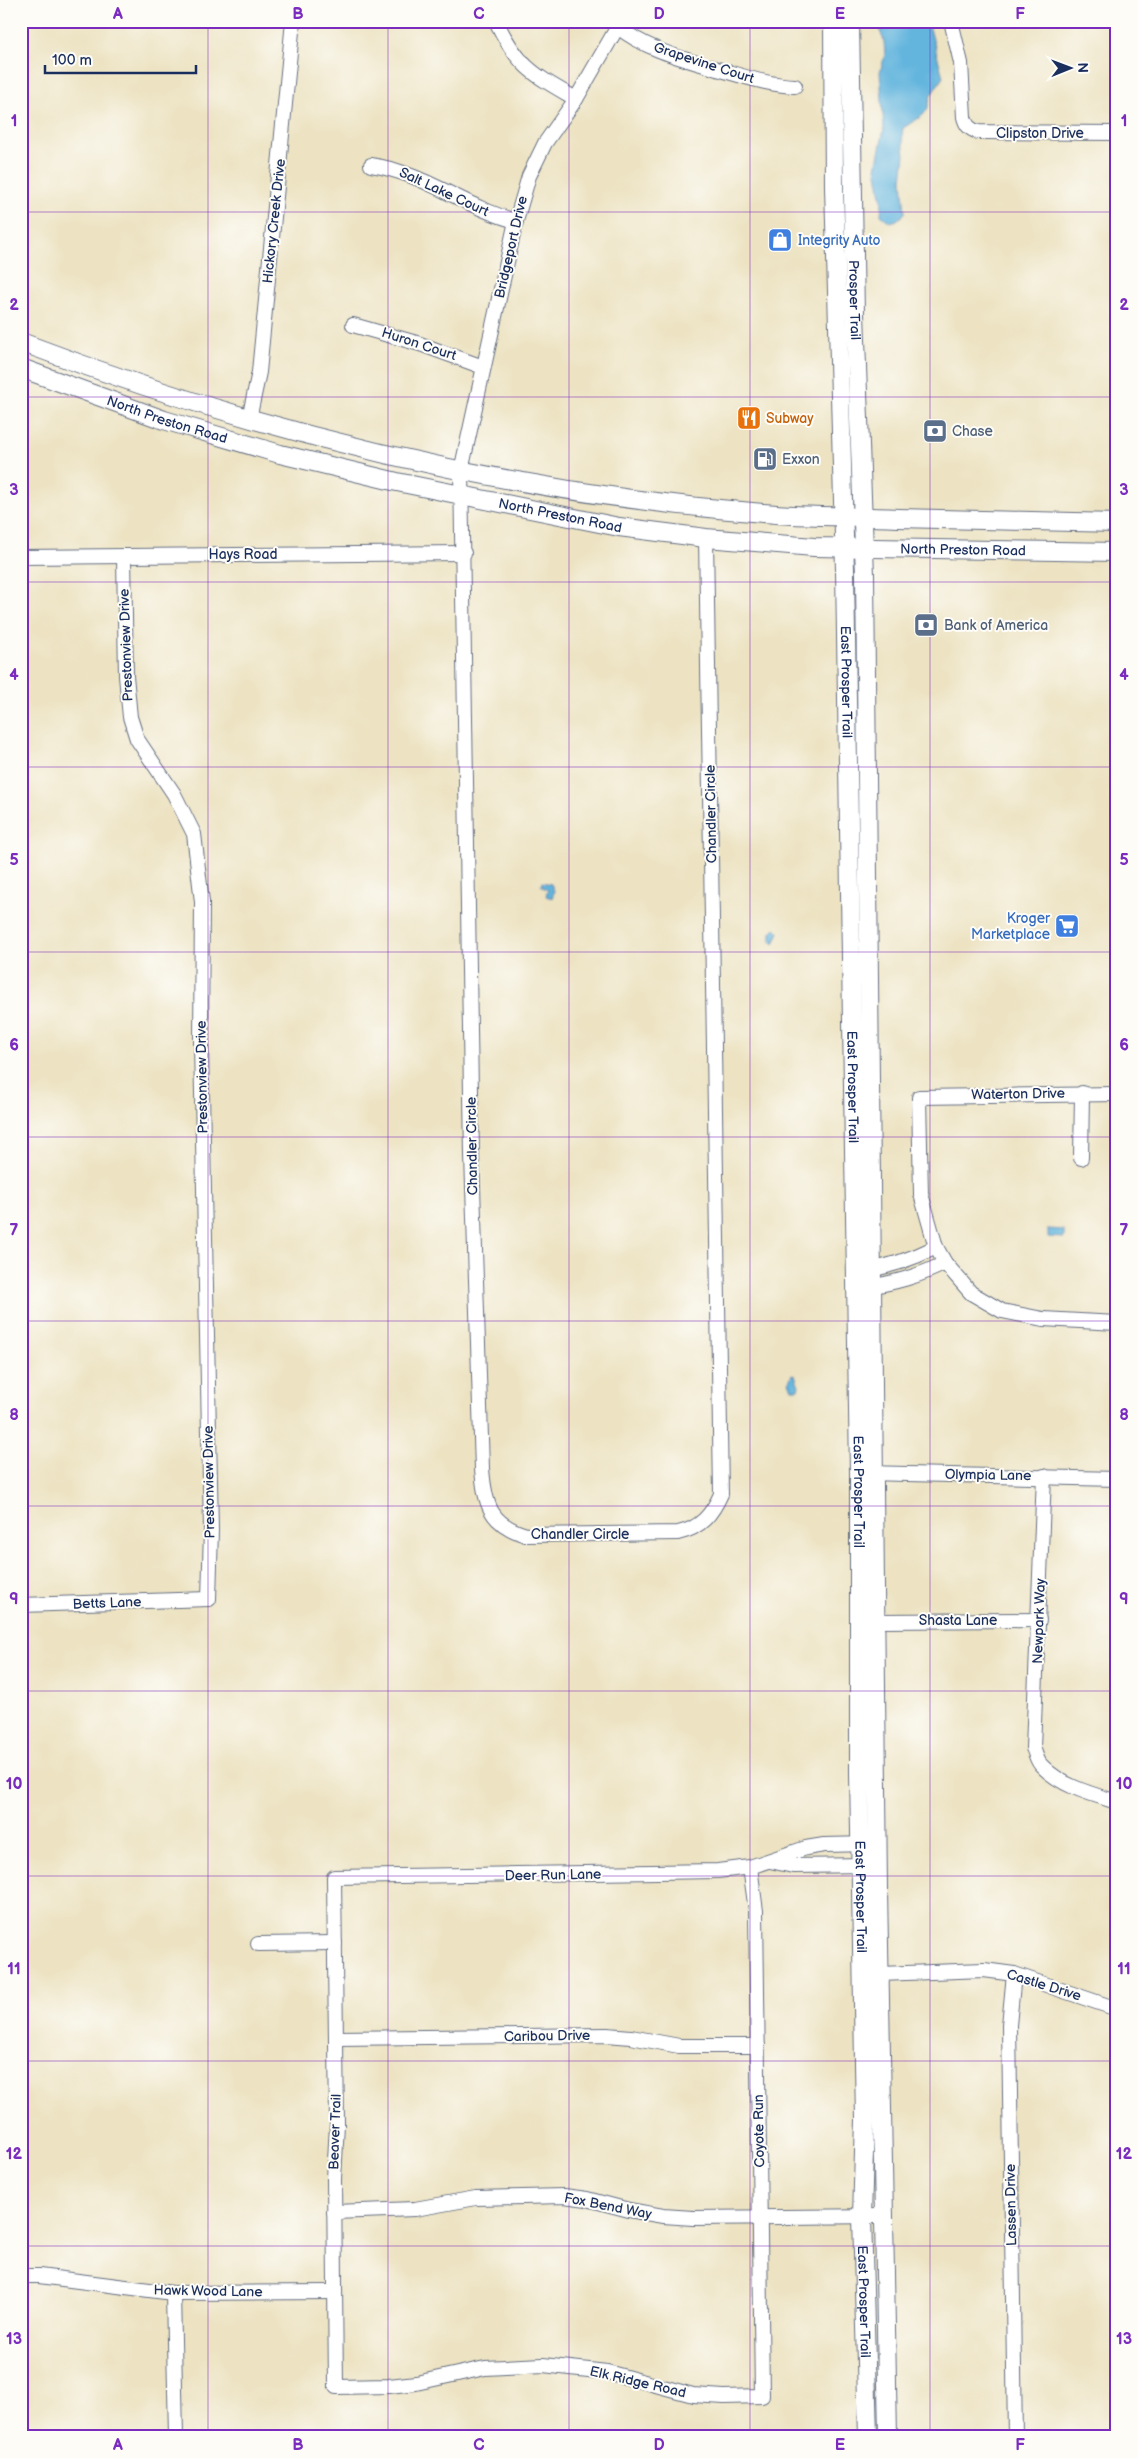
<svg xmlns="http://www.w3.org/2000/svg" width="1138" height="2458" font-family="'Balsamiq Sans',sans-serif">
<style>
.water{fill:#63b5de;stroke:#3f729e}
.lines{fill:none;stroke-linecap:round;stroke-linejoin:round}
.minor-casing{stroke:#646e81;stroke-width:16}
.major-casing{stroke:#646e81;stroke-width:20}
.minor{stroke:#fff;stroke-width:14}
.major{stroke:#fff;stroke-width:18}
.grid{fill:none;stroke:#7b2cbf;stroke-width:1;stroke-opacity:0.55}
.labels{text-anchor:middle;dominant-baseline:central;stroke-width:4;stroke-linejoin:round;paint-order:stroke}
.street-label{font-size:14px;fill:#1b2f5e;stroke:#fdfcf7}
.shop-label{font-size:14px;fill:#366cbe;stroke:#fdfcf7;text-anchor:start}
.food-label{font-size:14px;fill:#c56008;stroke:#fdfcf7;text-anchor:start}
.service-label{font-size:14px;fill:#4e5e75;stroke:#fdfcf7;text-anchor:start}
.neatline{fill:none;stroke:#7b2cbf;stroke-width:2}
.grid-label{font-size:16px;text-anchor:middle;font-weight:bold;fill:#7b2cbf}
</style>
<rect width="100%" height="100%" fill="#fdfcf7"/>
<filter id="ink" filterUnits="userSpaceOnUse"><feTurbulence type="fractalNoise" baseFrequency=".02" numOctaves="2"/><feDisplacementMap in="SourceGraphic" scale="10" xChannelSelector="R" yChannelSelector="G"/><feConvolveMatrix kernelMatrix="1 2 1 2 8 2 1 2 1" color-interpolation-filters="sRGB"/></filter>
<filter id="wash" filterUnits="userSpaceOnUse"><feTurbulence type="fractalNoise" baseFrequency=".0096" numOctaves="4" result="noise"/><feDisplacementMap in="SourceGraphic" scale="20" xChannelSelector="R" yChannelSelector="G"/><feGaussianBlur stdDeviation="1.12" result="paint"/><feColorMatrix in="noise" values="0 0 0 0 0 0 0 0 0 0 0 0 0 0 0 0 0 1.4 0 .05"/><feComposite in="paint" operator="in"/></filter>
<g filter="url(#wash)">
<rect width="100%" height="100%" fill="#ede3c3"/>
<!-- water -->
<g class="water">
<polygon points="876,21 928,21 943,77 931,95 927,110 922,116 903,128 902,135 905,155 902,180 905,213 897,220 890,222 881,215 882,201 876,168 884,129 880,72 885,55 884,41"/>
<polygon points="542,882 551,884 554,891 552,898 546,896 548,890 541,886"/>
<polygon points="775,928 779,932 774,944 771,941 771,932"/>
<polygon points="1048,1229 1064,1230 1064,1238 1048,1237"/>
<polygon points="792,1374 795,1375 799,1386 798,1389 792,1389 789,1381"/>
</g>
</g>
<g filter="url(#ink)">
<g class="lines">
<defs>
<g id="minor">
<path d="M496 21C518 67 533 74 576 99"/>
<path d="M621 21 576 99 545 143 529 176 516 221 461 471 472 1155 482 1469C485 1505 490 1524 526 1535L678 1533C701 1528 712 1514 721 1494L706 538"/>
<path d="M951 21 961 63 964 117C966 125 969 129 978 132L1117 133"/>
<path d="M618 27C647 50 682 58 717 69 743 76 768 85 795 86"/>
<path d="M371 165C425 173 464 207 516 221"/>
<polyline points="353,325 420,344 483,367"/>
<polyline points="249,419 259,372 293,21"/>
<polyline points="21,557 464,553"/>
<polyline points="1117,1094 919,1097 921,1194 936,1247 945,1263 971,1293 1002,1311 1043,1319 1117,1323"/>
<polyline points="1081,1158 1082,1093"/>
<path d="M863 1271C889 1267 912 1259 936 1247"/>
<path d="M863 1288C893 1283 918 1277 945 1263"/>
<polyline points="865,1473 1117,1479"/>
<path d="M1044 1476 1033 1748C1036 1754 1037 1762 1042 1766 1061 1786 1091 1794 1117 1802"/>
<polyline points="21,1605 209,1599 211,1530 201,1044 202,902 194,834 174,794 137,739 130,717 126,676 124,556"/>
<polyline points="877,1621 1039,1620"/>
<polyline points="770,1861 793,1866 869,1865"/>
<polyline points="750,1867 756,1911 762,2396 724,2397 693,2395 607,2372 543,2365 485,2368 416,2383 389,2386 336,2387 334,2179 337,2124 334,1877 718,1871 750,1867 806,1848 824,1845 870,1844"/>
<polyline points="258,1944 335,1943"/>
<polyline points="880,1974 984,1970 1014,1974 1117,2009"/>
<polyline points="1014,1974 1009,2025 1015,2437"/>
<polyline points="336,2038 607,2035 631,2037 679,2046 758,2046"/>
<polyline points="334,2212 415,2209 476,2198 564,2196 587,2199 629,2210 663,2216 693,2218 884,2216"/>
<polyline points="21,2276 39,2276 173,2293 335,2292"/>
<polyline points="173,2293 176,2437"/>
</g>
<g id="major">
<path id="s1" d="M833 21 834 187 845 570 859 1473V1774L865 2120 862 2216 868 2437"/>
<path id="s2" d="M850 21 855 314 865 575 878 1890 888 2437"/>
<path d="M21 342C260 433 508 493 763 513 808 517 853 516 898 518 971 519 1044 521 1117 523"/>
<path id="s3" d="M21 368 164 420 280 454 397 482 619 527 706 538 814 547 1117 552"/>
</g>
</defs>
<!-- minor casing -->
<use href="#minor" class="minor-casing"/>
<!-- major casing -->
<use href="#major" class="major-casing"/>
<!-- minor -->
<use href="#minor" class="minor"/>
<!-- major -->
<use href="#major" class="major"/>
</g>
</g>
<!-- grid -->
<path class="grid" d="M208 21V2437M388 21V2437M569 21V2437M750 21V2437M930 21V2437M21 212H1117M21 397H1117M21 582H1117M21 767H1117M21 952H1117M21 1137H1117M21 1321H1117M21 1506H1117M21 1691H1117M21 1876H1117M21 2061H1117M21 2246H1117"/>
<!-- icons -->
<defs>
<symbol id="shop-square" viewBox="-11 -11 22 22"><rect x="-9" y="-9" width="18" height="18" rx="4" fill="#3f7fe0" stroke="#fdfcf7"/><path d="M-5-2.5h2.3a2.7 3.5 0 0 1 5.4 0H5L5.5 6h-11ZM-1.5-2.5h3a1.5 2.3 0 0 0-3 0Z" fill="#fff"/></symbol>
<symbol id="restaurant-square" viewBox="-11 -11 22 22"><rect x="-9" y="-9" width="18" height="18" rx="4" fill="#e8710a" stroke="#fdfcf7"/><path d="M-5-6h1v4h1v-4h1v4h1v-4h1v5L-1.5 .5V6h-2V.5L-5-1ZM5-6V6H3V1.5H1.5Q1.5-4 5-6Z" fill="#fff"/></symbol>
<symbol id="bank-square" viewBox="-11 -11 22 22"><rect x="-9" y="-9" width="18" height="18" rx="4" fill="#5c6f8a" stroke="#fdfcf7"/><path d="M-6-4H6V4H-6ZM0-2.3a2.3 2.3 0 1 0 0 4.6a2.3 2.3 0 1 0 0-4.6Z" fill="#fff"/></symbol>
<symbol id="fuel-square" viewBox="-11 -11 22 22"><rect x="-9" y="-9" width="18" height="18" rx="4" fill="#5c6f8a" stroke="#fdfcf7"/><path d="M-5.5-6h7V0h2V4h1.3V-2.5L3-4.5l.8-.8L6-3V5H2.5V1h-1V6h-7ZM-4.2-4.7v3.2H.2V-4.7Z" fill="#fff"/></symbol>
<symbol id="supermarket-square" viewBox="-11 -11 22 22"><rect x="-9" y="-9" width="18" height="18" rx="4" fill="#3f7fe0" stroke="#fdfcf7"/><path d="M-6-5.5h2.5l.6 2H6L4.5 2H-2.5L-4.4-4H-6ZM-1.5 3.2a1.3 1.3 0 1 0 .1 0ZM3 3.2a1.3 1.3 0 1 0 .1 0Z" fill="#fff"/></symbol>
</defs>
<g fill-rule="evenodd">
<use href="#shop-square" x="766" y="226" width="28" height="28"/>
<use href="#restaurant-square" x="735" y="404" width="28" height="28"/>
<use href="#bank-square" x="921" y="417" width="28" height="28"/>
<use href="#fuel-square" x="751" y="445" width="28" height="28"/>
<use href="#bank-square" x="912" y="611" width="28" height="28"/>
<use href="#supermarket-square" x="1053" y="912" width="28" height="28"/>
</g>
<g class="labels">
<!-- street labels -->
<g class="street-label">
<text transform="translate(704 63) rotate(18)">Grapevine Court</text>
<text x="1040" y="133">Clipston Drive</text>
<text transform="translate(444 192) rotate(25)">Salt Lake Court</text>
<text transform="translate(274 221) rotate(-84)">Hickory Creek Drive</text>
<text transform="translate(511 247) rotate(-77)">Bridgeport Drive</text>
<text stroke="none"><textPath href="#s2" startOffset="279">Prosper Trail</textPath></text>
<text transform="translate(419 344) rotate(18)">Huron Court</text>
<text stroke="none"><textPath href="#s3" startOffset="155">North Preston Road</textPath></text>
<text stroke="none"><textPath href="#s3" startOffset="560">North Preston Road</textPath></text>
<text stroke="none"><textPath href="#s3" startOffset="965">North Preston Road</textPath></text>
<text x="243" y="554">Hays Road</text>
<text transform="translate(126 645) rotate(-92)">Prestonview Drive</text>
<text stroke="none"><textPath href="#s1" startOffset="661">East Prosper Trail</textPath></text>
<text transform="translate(711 814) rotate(-91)">Chandler Circle</text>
<text transform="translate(202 1077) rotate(-91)">Prestonview Drive</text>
<text stroke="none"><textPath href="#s1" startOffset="1066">East Prosper Trail</textPath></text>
<text transform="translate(1018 1094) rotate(-1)">Waterton Drive</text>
<text transform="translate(472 1146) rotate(-91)">Chandler Circle</text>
<text transform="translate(988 1475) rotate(1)">Olympia Lane</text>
<text transform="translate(209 1482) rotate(-91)">Prestonview Drive</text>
<text stroke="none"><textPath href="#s1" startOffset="1471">East Prosper Trail</textPath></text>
<text x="580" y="1534">Chandler Circle</text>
<text transform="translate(107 1603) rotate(-2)">Betts Lane</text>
<text x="958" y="1620">Shasta Lane</text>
<text transform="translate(1039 1621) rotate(-88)">Newpark Way</text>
<text transform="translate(553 1875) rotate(-1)">Deer Run Lane</text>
<text stroke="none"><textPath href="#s1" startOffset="1876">East Prosper Trail</textPath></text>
<text transform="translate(1044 1985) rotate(17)">Castle Drive</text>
<text transform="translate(547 2036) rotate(-1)">Caribou Drive</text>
<text transform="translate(759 2131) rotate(-91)">Coyote Run</text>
<text transform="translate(335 2132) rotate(-88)">Beaver Trail</text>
<text transform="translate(1011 2205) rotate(-91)">Lassen Drive</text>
<text transform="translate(608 2206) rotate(11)">Fox Bend Way</text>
<text transform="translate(208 2291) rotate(1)">Hawk Wood Lane</text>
<text stroke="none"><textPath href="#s1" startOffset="2281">East Prosper Trail</textPath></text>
<text transform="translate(638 2382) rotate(13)">Elk Ridge Road</text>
</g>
<!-- shop labels -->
<g class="shop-label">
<text x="798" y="240">Integrity Auto</text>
<text x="1050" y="918" text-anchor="end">Kroger<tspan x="1050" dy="16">Marketplace</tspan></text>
</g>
<!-- food labels -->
<g class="food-label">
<text x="766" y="418">Subway</text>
</g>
<!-- service labels -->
<g class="service-label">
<text x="952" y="431">Chase</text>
<text x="782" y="459">Exxon</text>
<text x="944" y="625">Bank of America</text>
</g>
</g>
<!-- margin -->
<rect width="1138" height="2458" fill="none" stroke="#fdfcf7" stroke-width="55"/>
<!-- north arrow -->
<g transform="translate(1070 68) rotate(89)" stroke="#fdfcf7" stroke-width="4" paint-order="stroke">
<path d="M0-4L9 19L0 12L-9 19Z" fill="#1b2f5e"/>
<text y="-8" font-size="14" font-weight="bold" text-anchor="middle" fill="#1b2f5e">N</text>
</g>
<!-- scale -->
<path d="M45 65v8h151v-8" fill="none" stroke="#1b2f5e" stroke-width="2.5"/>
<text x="52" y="65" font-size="15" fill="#1b2f5e" stroke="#fdfcf7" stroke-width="4" paint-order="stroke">100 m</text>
<rect x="28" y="28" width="1082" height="2402" class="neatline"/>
<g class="grid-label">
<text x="118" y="19">A</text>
<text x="298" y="19">B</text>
<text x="479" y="19">C</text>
<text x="659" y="19">D</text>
<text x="840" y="19">E</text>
<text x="1020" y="19">F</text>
<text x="14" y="126">1</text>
<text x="1124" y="126">1</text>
<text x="14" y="310">2</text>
<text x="1124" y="310">2</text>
<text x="14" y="495">3</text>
<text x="1124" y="495">3</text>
<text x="14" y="680">4</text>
<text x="1124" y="680">4</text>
<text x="14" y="865">5</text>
<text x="1124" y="865">5</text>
<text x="14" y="1050">6</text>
<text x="1124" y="1050">6</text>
<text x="14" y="1235">7</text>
<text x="1124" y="1235">7</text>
<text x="14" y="1420">8</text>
<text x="1124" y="1420">8</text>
<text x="14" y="1604">9</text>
<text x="1124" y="1604">9</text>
<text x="14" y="1789">10</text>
<text x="1124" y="1789">10</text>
<text x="14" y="1974">11</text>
<text x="1124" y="1974">11</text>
<text x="14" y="2159">12</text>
<text x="1124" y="2159">12</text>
<text x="14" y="2344">13</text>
<text x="1124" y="2344">13</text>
<text x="118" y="2450">A</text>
<text x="298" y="2450">B</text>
<text x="479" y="2450">C</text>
<text x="659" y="2450">D</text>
<text x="840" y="2450">E</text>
<text x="1020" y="2450">F</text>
</g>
</svg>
